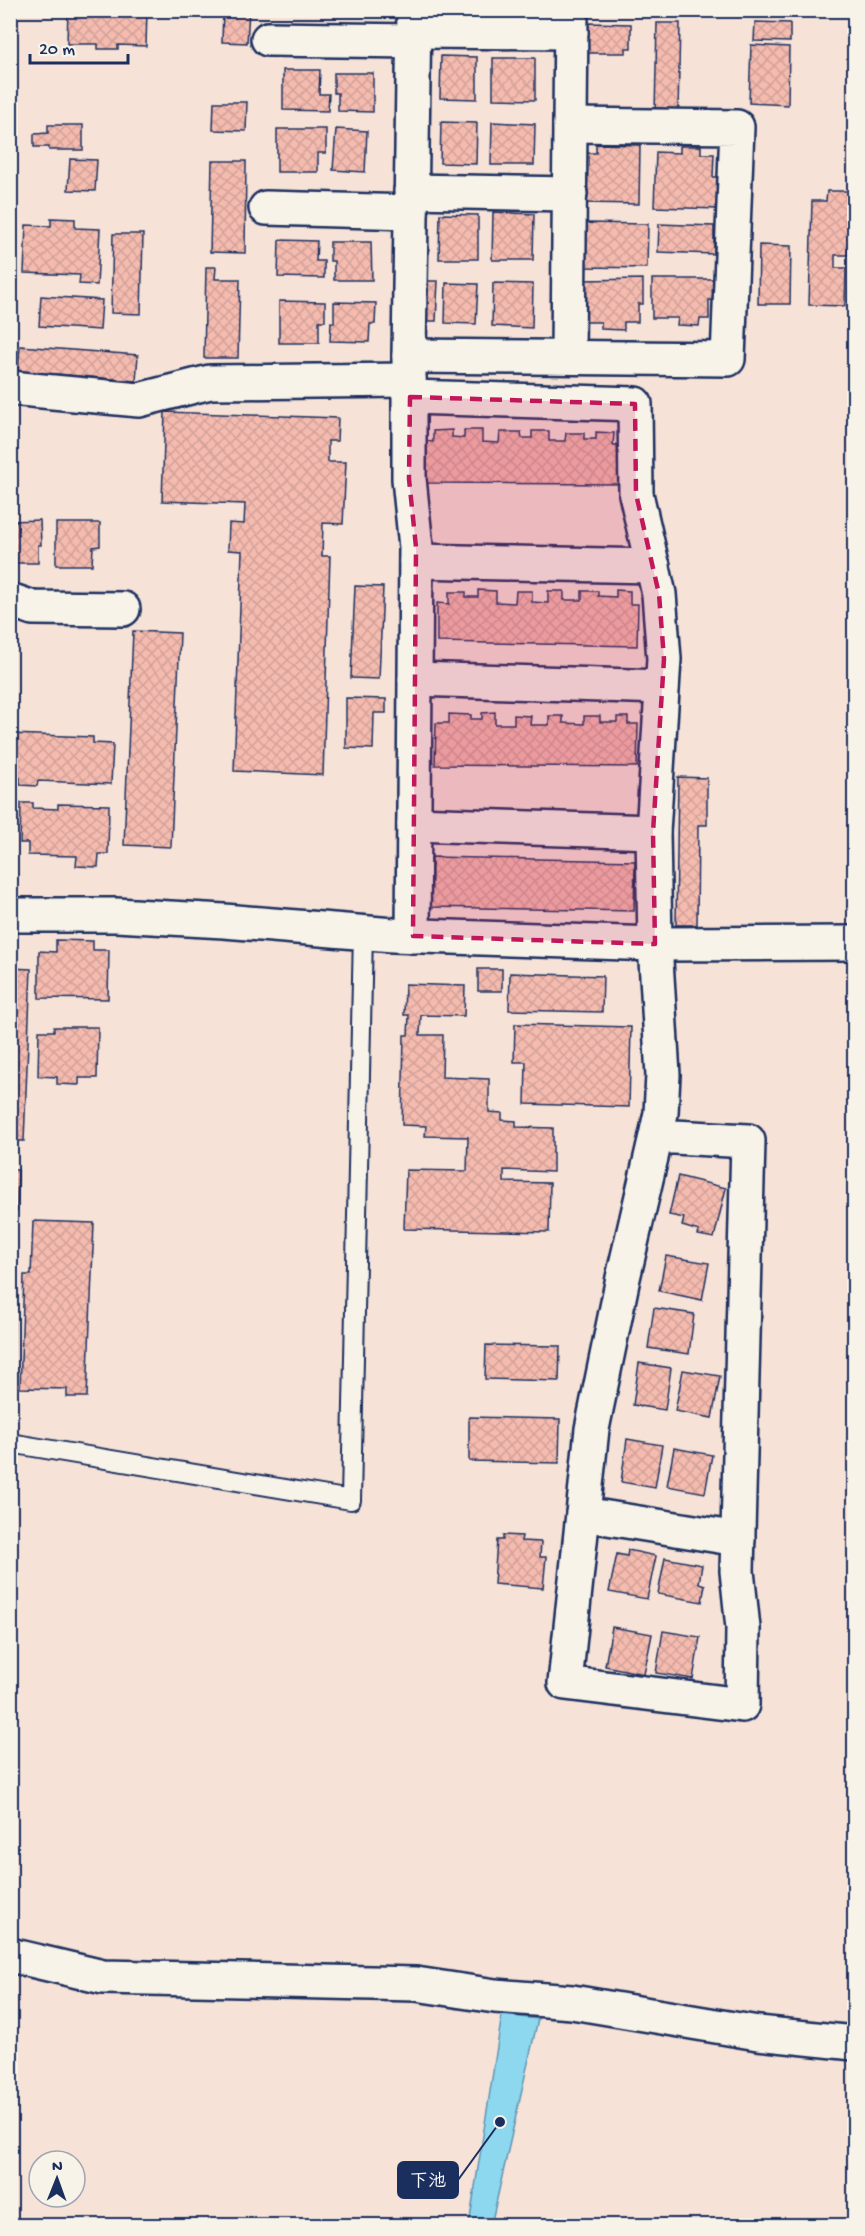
<svg xmlns="http://www.w3.org/2000/svg" width="865" height="2236" font-family="'Gochi Hand','Klee One',sans-serif">
<style>
.water{fill:#8dd8ee;stroke:#5f94b4;stroke-width:1.5}
.building{fill:url(#building-cross-hatch);stroke:#1b2f5e;stroke-width:1.5}
.lines{fill:none;stroke-linecap:round;stroke-linejoin:round}
.lane-casing{stroke:#1b2f5e;stroke-width:22}
.street-casing{stroke:#1b2f5e;stroke-width:38}
.lane{stroke:#f7f3e8;stroke-width:18}
.street{stroke:#f7f3e8;stroke-width:33}
.marked{fill:#c2185b;fill-opacity:0.2;stroke:#c2185b;stroke-width:4.5;stroke-dasharray:12 8;stroke-linejoin:round}
.leader{fill:none;stroke:#1b2f5e;stroke-width:2}
.callout-dot{fill:#1b2f5e;stroke:#f7f3e8;stroke-width:2}
.callout{fill:#1b2f5e;stroke:#1b2f5e;stroke-width:2}
.callout-label{font-size:18px;text-anchor:middle;font-weight:bold;fill:#fff}
</style>
<defs>
<pattern id="building-cross-hatch" width="8" height="8" patternUnits="userSpaceOnUse" patternTransform="scale(1.5)"><rect width="8" height="8" fill="#f5bbaf"/><path d="M0 0l8 8M0 8l8-8" fill="none" stroke="#d1a199"/></pattern>
</defs>
<rect width="100%" height="100%" fill="#f6e2d7"/>
<filter id="ink" filterUnits="userSpaceOnUse"><feTurbulence type="fractalNoise" baseFrequency=".0167" numOctaves="2"/><feDisplacementMap in="SourceGraphic" scale="12" xChannelSelector="R" yChannelSelector="G"/><feConvolveMatrix kernelMatrix="1 2 1 2 8 2 1 2 1" color-interpolation-filters="sRGB"/></filter>
<g filter="url(#ink)">
<!-- water -->
<polygon class="water" points="502,2015 538,2019 491,2225 469,2225"/>
<!-- building -->
<g class="building">
<polygon points="68,10 147,10 146,46 118,45 118,49 98,49 98,44 67,44"/>
<polygon points="223,10 249,10 247,43 222,42"/>
<polygon points="755,22 790,23 790,42 754,41"/>
<polygon points="587,23 631,24 631,48 626,48 626,53 586,53"/>
<polygon points="657,23 680,23 678,112 655,112"/>
<polygon points="751,45 789,47 788,105 749,103"/>
<polygon points="441,56 477,57 477,99 440,98"/>
<polygon points="493,58 535,58 535,100 493,99"/>
<polygon points="283,70 320,70 319,94 329,94 328,111 283,110"/>
<polygon points="334,73 373,73 373,112 338,111 338,93 334,93"/>
<polygon points="214,102 247,102 246,131 213,130"/>
<polygon points="441,122 477,123 476,164 440,163"/>
<polygon points="492,122 535,124 534,165 491,165"/>
<polygon points="48,125 83,125 83,150 49,150 49,147 34,147 34,134 48,133"/>
<polygon points="277,129 326,129 326,153 318,153 318,172 277,172"/>
<polygon points="336,129 367,131 365,172 333,170"/>
<polygon points="596,144 640,145 639,204 584,203 585,153 596,153"/>
<polygon points="680,146 701,146 701,154 714,154 713,177 719,177 718,209 654,207 656,152 680,153"/>
<polygon points="70,159 97,160 95,191 68,190"/>
<polygon points="212,161 246,161 245,253 210,252"/>
<polygon points="827,191 850,191 848,255 835,255 835,268 846,268 845,306 809,305 812,201 826,201"/>
<polygon points="493,212 534,214 533,260 492,260"/>
<polygon points="440,214 478,215 478,259 439,259"/>
<polygon points="51,218 75,219 75,228 100,229 97,285 79,284 80,275 24,273 26,225 51,226"/>
<polygon points="585,223 648,224 647,268 584,267"/>
<polygon points="659,224 714,226 714,254 658,252"/>
<polygon points="113,234 143,234 141,314 111,313"/>
<polygon points="279,240 317,241 316,261 324,261 324,278 278,277"/>
<polygon points="330,242 371,242 372,280 334,280 334,261 330,261"/>
<polygon points="759,245 791,246 790,304 758,304"/>
<polygon points="206,267 216,267 215,279 240,279 238,358 204,358"/>
<polygon points="643,279 643,304 638,304 638,322 624,322 624,330 601,329 601,322 582,322 582,280"/>
<polygon points="652,279 717,279 717,300 709,300 709,319 700,319 699,326 677,325 678,318 652,318"/>
<polygon points="425,281 438,281 436,321 423,321"/>
<polygon points="446,283 478,284 476,324 445,323"/>
<polygon points="493,283 533,284 532,328 492,326"/>
<polygon points="41,296 102,300 100,330 39,326"/>
<polygon points="279,301 325,302 325,321 319,321 319,343 279,343"/>
<polygon points="334,302 376,303 375,324 370,324 369,342 330,341 331,322 334,323"/>
<polygon points="20,346 138,355 136,381 18,371"/>
<polygon points="165,412 338,418 337,441 328,441 328,462 346,462 343,524 323,523 322,556 330,556 323,775 234,771 242,551 228,550 229,523 244,524 245,504 162,501"/>
<polygon points="452,430 452,437 464,438 464,430 482,430 482,442 499,443 500,432 521,432 522,438 532,438 532,431 549,431 549,441 565,441 566,433 584,433 584,439 596,439 596,432 614,433 613,445 621,445 621,484 426,483 426,441 433,442 433,431"/>
<polygon points="40,520 41,545 38,545 38,563 10,563 10,521"/>
<polygon points="56,523 100,523 100,546 93,547 92,565 56,565"/>
<polygon points="355,586 383,587 379,679 351,678"/>
<polygon points="478,590 496,591 496,602 515,603 516,591 532,591 532,602 548,603 548,591 564,591 564,600 582,600 582,591 598,591 598,596 616,597 616,590 630,591 630,604 638,604 637,646 437,642 437,603 449,604 449,592 466,592 466,597 478,597"/>
<polygon points="133,631 180,633 171,847 124,845"/>
<polygon points="346,698 386,699 386,713 374,713 373,749 346,748"/>
<polygon points="495,712 495,724 514,724 514,715 531,716 530,725 549,725 549,716 563,716 563,723 584,724 584,716 600,716 600,722 617,722 617,717 628,717 628,724 638,724 637,767 435,765 436,723 449,723 449,714 471,715 471,719 482,719 482,713"/>
<polygon points="10,734 93,737 93,743 113,744 111,784 38,781 37,786 20,785 20,778 10,778"/>
<polygon points="678,777 707,778 707,825 698,825 697,925 676,925"/>
<polygon points="21,803 33,803 33,808 58,809 58,804 109,805 108,854 99,854 98,867 76,866 77,856 28,855 28,843 20,843"/>
<polygon points="432,857 635,861 634,911 431,907"/>
<polygon points="56,940 93,941 93,950 109,950 108,999 39,998 39,951 56,952"/>
<polygon points="10,968 31,969 24,1141 10,1141"/>
<rect x="478" y="969" width="24" height="22"/>
<polygon points="510,973 603,976 602,1012 509,1010"/>
<polygon points="405,984 465,986 464,1016 421,1015 420,1035 443,1035 442,1077 489,1079 489,1112 502,1113 502,1120 516,1121 516,1127 553,1128 553,1172 504,1170 504,1182 550,1183 549,1232 404,1229 406,1170 467,1171 468,1137 425,1136 426,1126 402,1125 404,1035 408,1035 409,1015 404,1015"/>
<polygon points="515,1024 631,1027 629,1107 525,1104 526,1062 514,1062"/>
<polygon points="54,1027 98,1027 97,1078 79,1078 79,1085 57,1084 57,1077 38,1076 39,1031 54,1031"/>
<polygon points="10,1170 18,1170 17,1211 10,1211"/>
<polygon points="678,1176 726,1188 714,1238 698,1235 699,1231 682,1226 684,1218 669,1215"/>
<polygon points="33,1221 94,1223 87,1397 67,1397 67,1389 20,1388 24,1275 31,1275"/>
<polygon points="666,1256 709,1263 702,1300 659,1291"/>
<polygon points="10,1296 14,1296 13,1390 10,1390"/>
<polygon points="654,1308 694,1314 689,1354 648,1348"/>
<polygon points="486,1345 560,1346 559,1381 485,1379"/>
<polygon points="639,1363 671,1368 665,1410 633,1405"/>
<polygon points="683,1370 720,1376 712,1418 675,1411"/>
<polygon points="469,1417 560,1419 559,1463 469,1461"/>
<polygon points="627,1439 662,1445 655,1488 621,1482"/>
<polygon points="674,1448 712,1455 705,1493 667,1486"/>
<polygon points="503,1535 522,1536 521,1541 541,1542 540,1557 546,1557 543,1588 494,1584 497,1540 503,1540"/>
<polygon points="628,1550 656,1556 647,1599 609,1592 617,1554 627,1556"/>
<polygon points="665,1558 702,1565 699,1583 705,1585 702,1602 658,1594"/>
<polygon points="612,1627 652,1634 644,1674 605,1666"/>
<polygon points="663,1631 700,1637 693,1679 656,1673"/>
</g>
<g class="lines">
<defs>
<polyline id="lane" points="10,1443 351,1500 363,932"/>
<g id="street">
<polyline points="413,31 571,32"/>
<polyline points="268,39 413,41"/>
<polyline points="411,191 570,194"/>
<polyline points="266,208 411,212"/>
<polyline points="409,356 728,359 737,127 570,125"/>
<polyline points="568,356 571,10"/>
<polyline points="10,388 139,400 210,382 409,380"/>
<polyline points="410,397 635,404 636,494 659,594 664,659 653,832 655,944 663,1075 661,1113 656,1136 623,1278 592,1429 565,1683 742,1705 743,1628 737,1571 748,1141 656,1136"/>
<polyline points="416,561 653,566"/>
<polyline points="10,600 33,608 123,609"/>
<polyline points="415,679 662,687"/>
<polyline points="414,824 653,832"/>
<polyline points="10,915 116,915 224,921 393,935 655,944 854,943"/>
<polyline points="413,936 416,547 409,479 409,356 414,10"/>
<polyline points="583,1514 738,1539"/>
<polyline points="10,1955 103,1977 416,1984 495,1996 572,2002 758,2033 854,2043"/>
</g>
</defs>
<!-- lane casing -->
<use href="#lane" class="lane-casing"/>
<!-- street casing -->
<use href="#street" class="street-casing"/>
<!-- lane -->
<use href="#lane" class="lane"/>
<!-- street -->
<use href="#street" class="street"/>
</g>
</g>
<!-- marked area -->
<path class="marked" d="M410 397 635 404 636 494 659 594 664 659 653 832 655 944 413 936 416 547 409 479Z"/>
<!-- callouts -->
<path class="leader" d="M500 2122L458 2180"/>
<circle class="callout-dot" cx="500" cy="2122" r="6"/>
<rect class="callout" x="398" y="2162" width="60" height="36" rx="6"/>
<g class="callout-label">
<text x="428" y="2186">下池</text>
</g>
<!-- margin -->
<rect width="865" height="2236" fill="none" stroke="#f7f3e8" stroke-width="36"/>
<rect x="18" y="18" width="829" height="2200" fill="none" stroke="#1b2f5e" stroke-width="2" filter="url(#ink)"/>
<!-- north arrow -->
<g transform="translate(57 2179) rotate(1)"><circle r="28" fill="#f7f3e8" stroke="#9fa5b1" stroke-width="1.5"/>
<path d="M0-4.5L10 22L0 15L-10 22Z" fill="#1b2f5e"/>
<text y="-9" font-size="16" font-weight="bold" text-anchor="middle" fill="#1b2f5e">N</text>
</g>
<!-- scale -->
<path d="M30 54v9h98v-9" fill="none" stroke="#1b2f5e" stroke-width="3"/>
<text x="39" y="54" font-size="18" fill="#1b2f5e" stroke="#f7f3e8" stroke-width="4.5" paint-order="stroke">20 m</text>
</svg>
